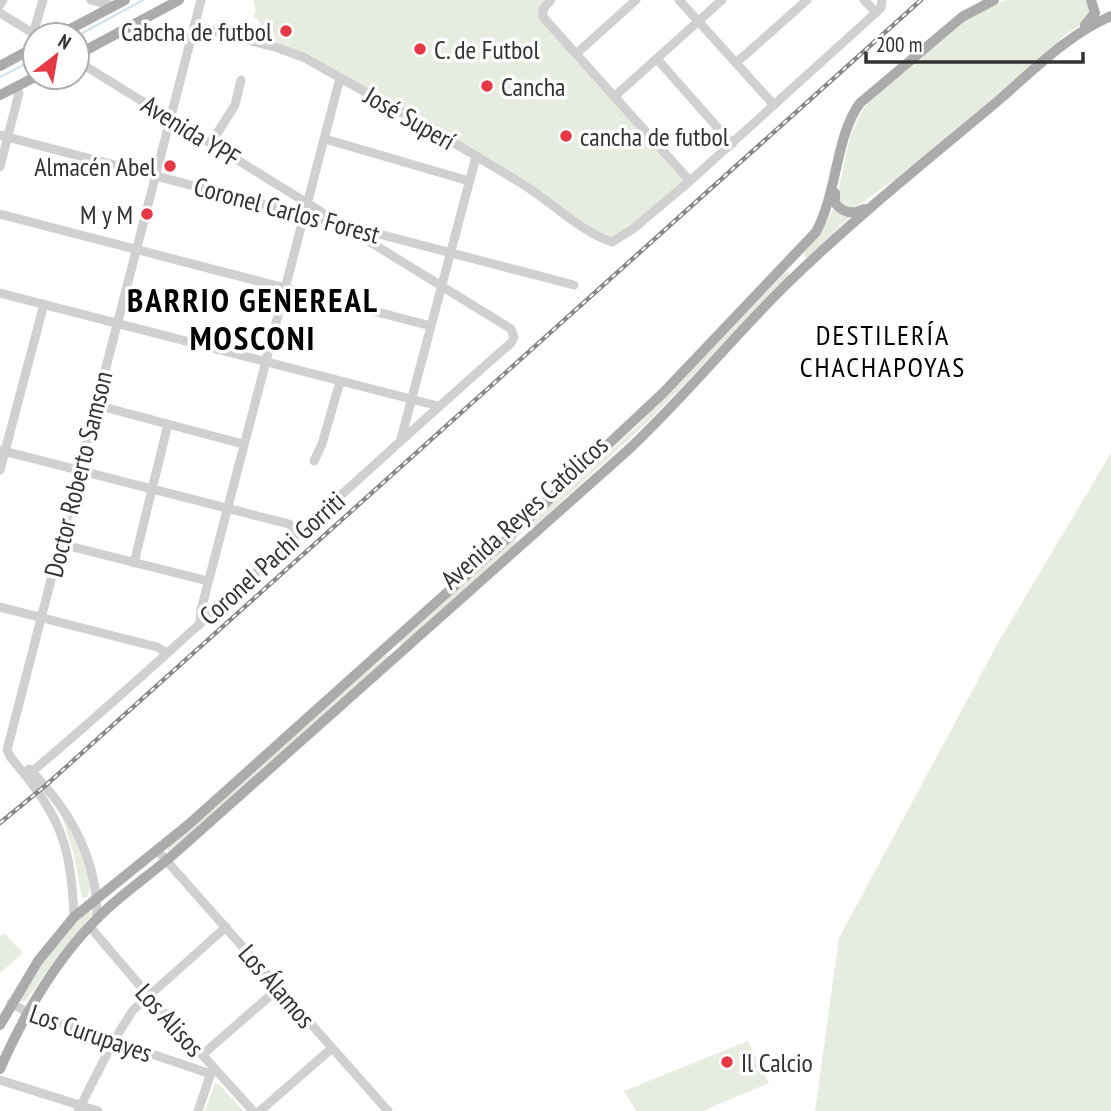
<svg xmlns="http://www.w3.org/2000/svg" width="1111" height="1111" font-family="'PT Sans Narrow',sans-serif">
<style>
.green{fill:#e6ecdf}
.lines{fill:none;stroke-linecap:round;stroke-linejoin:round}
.stream{stroke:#cfe2ee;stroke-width:2}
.minor{stroke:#d0d0d0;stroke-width:9}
.major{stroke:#ababab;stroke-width:10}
.rail-casing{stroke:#888;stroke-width:4.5}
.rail{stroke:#fff;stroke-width:2;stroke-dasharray:5;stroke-linecap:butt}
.poi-dot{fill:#e63946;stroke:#fff;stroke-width:2.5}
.labels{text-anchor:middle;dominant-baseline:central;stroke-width:7;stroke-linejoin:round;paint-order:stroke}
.poi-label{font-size:26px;fill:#333;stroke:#fff;text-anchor:start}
.street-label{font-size:26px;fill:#333;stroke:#fff}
.neighbourhood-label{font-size:28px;letter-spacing:2px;fill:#000;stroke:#fff}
.district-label{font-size:33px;font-weight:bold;letter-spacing:2px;fill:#000;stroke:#fff}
</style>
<rect width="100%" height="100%" fill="#fff"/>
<!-- green -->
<g class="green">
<polygon points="253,0 553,0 543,17 690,181 612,242 309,60 268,45 260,22 253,16 256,11"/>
<path d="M1007 0H1088L1092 9 1088 20 1065 35 1047 53 895 180C877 189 866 204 846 210L837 198C846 160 846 130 871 99L964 22 990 6Z"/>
<polygon points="833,209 851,216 808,257 805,257 804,252 822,231"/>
<polygon points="787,271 790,274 649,421 535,526 531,522 634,429"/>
<polygon points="1111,453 1111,1111 815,1111 839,938 998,643"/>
<polygon points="514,538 517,542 402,646 399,642"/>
<polygon points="387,654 389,657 169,852 167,849 172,844"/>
<path d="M62 816C72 834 99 878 87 897L82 898 74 856Z"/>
<polygon points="86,909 91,909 92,915 57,957 24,1003 18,1000 35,972"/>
<polygon points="4,933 23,953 0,973 0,936"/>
<polygon points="748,1041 769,1083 703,1111 636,1111 624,1091"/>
<polygon points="215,1083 219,1084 243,1111 205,1111"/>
</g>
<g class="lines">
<!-- stream -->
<g class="stream">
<polyline points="77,36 143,0"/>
<polyline points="0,77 35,59"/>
</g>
<!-- minor -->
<g class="minor">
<polyline points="91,0 114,6"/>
<polyline points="551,0 543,9 543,17 690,181"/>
<polyline points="679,0 774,105"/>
<polyline points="864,0 876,12"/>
<polyline points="0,5 3,0"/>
<polyline points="0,13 36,35"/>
<path d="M194 26 278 48 305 58C380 100 455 142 527 187 555 205 580 231 612 242L633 229 690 181 881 8 882 0"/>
<polyline points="33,34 43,0"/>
<polyline points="577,53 636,0"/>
<polyline points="657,59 732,144"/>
<polyline points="736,63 807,0"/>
<polyline points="615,96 722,0"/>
<polyline points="0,135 335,223"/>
<polyline points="325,139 469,181"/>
<polyline points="211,143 235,105 241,80"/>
<polyline points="0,167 19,93 16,87"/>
<polyline points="0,214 431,326"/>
<polyline points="352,227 574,285"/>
<polyline points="0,293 438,406"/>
<polyline points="96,405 243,444"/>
<polyline points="401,439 476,157"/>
<polyline points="0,450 289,524 301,533"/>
<polyline points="314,461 322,444 340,382"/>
<polyline points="0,470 44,304"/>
<polyline points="61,544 208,581"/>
<polyline points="134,563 168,424"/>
<polyline points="0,607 157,647 167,653"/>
<polyline points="200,624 201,610 340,78"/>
<path d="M29 769C70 810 98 859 97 919"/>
<path d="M27 776C192 636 348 485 511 343L514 337 511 329 77 61"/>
<polyline points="157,850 388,1111"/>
<path d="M74 917C71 842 59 814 11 758L7 750 201 0"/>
<polyline points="90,927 148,995 253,1111"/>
<polyline points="11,1003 27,1012 211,1074"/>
<polyline points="202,1055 279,988"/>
<polyline points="0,1080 98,1111"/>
<polyline points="78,1111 113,1042 133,1010 226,927"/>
<polyline points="198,1111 212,1070"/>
<polyline points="260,1111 331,1049"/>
</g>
<!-- major -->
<g class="major">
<polyline points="1085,25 1095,13 1091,0"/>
<polyline points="59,35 125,0"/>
<polyline points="77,55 179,0"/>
<polyline points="0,66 35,47"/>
<polyline points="0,95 35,77"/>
<path d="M835 193V203C843 213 852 215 864 209"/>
<path d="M0 1025 38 961 74 917 188 825 509 537 663 393 816 232C838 191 835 137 860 103L962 17 994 0"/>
<path d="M0 1069C26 1010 59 953 107 909 129 889 152 873 174 854L627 451C685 397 735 334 792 279 856 217 925 162 993 105 1030 74 1066 35 1111 16"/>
</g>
<defs>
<polyline id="rail" points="0,823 45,786 921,0"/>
</defs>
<!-- rail casing -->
<use href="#rail" class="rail-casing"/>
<!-- rail -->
<use href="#rail" class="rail"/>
</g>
<!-- markers -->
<g class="poi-dot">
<circle cx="286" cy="31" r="7"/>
<circle cx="420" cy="49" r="7"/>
<circle cx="487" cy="86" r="7"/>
<circle cx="566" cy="136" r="7"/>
<circle cx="170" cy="166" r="7"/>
<circle cx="147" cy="214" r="7"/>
<circle cx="727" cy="1062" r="7"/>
</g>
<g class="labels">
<!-- poi labels -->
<g class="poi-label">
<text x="272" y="31" text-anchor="end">Cabcha de futbol</text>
<text x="434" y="49">C. de Futbol</text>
<text x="501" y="86">Cancha</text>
<text x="580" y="136">cancha de futbol</text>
<text x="156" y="166" text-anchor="end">Almacén Abel</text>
<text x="133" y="214" text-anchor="end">M y M</text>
<text x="741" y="1062">Il Calcio</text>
</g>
<!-- street labels -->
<g class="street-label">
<text transform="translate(410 118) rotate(30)">José Superí</text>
<text transform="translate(191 131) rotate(32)">Avenida YPF</text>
<text transform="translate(287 210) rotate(15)">Coronel Carlos Forest</text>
<text transform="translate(78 474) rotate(-76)">Doctor Roberto Samson</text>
<text transform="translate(524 512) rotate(-42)">Avenida Reyes Católicos</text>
<text transform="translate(272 558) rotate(-42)">Coronel Pachi Gorriti</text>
<text transform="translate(277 986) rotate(49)">Los Álamos</text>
<text transform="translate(170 1020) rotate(48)">Los Alisos</text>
<text transform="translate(91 1033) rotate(19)">Los Curupayes</text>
</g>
<!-- neighbourhood labels -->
<g class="neighbourhood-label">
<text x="883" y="334">DESTILERÍA<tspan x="883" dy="32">CHACHAPOYAS</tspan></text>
</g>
<!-- district labels -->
<g class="district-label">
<text x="253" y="299">BARRIO GENEREAL<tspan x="253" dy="38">MOSCONI</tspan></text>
</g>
</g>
<!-- north arrow -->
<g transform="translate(56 56) rotate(31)"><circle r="33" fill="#ffffff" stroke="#adadad" stroke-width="2"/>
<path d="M0-5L12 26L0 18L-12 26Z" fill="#e63946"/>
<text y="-10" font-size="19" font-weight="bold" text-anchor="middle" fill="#333333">N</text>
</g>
<!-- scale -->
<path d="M866 52v10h217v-10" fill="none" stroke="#333333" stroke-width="3.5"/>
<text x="876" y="52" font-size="21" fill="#333333" stroke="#ffffff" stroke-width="5" paint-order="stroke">200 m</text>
</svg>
